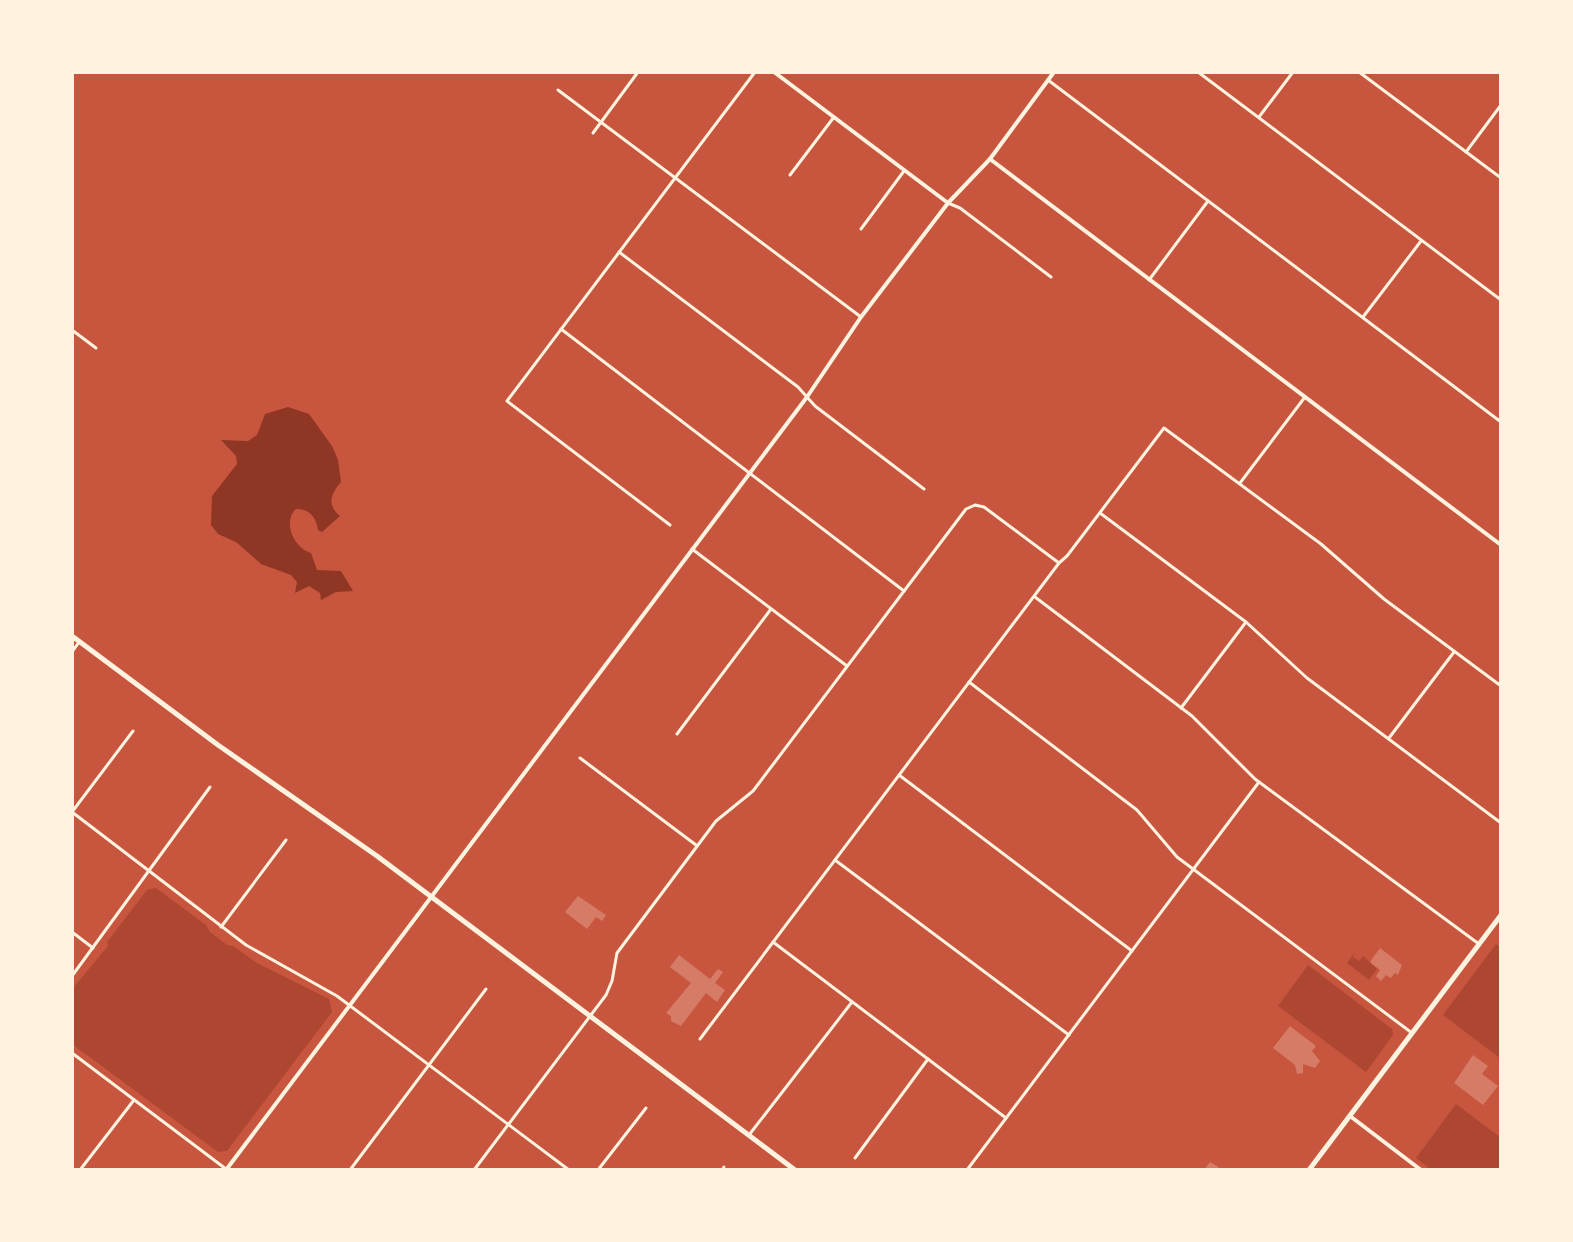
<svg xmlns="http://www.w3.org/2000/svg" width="1573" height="1242" font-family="'Golos Text',sans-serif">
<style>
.green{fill:#ae4732}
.water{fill:#8f3625}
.building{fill:#d67c66}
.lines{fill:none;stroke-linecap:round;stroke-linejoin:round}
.minor{stroke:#fff3e0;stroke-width:3}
.tertiary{stroke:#fff3e0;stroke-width:4}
.secondary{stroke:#fff3e0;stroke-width:5}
</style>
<rect width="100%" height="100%" fill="#c8553d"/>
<!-- green -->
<g class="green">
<polygon points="156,888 206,925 210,932 227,945 233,946 257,963 329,999 332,1012 227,1151 218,1152 72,1044 72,989 108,946 107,942 147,890"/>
<polygon points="1496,944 1501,948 1501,1059 1443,1015"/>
<polygon points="1356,951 1353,957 1359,961 1363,956 1377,969 1369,980 1347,963"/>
<polygon points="1308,965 1392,1029 1393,1035 1366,1072 1278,1006"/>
<polygon points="1456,1104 1501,1138 1501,1170 1431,1170 1416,1158"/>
</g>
<!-- water -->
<path class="water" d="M288 407 309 414 332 446 338 460 341 482C330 495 327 505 340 516L322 532 318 530C316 517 310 509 296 509 282 522 294 548 311 553L317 570 341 571 353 591 336 592 321 600 320 593 309 586 295 593 297 582 291 575 261 564 236 542 218 534 211 525 212 496 237 464 236 456 221 440 248 441 257 435 265 414Z"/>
<!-- building -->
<g class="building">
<polygon points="578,896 606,915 602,921 596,917 587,929 565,912"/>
<polygon points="1380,948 1402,965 1398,975 1395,973 1391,978 1386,975 1381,981 1376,976 1380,970 1370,962"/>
<polygon points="679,955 710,979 718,969 723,972 715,983 725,990 717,1002 706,993 681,1026 671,1021 671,1016 666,1013 691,983 670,967"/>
<polygon points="1290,1026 1316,1046 1312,1051 1320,1061 1315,1068 1303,1064 1303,1073 1297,1074 1295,1065 1273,1048"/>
<polygon points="1473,1055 1488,1066 1482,1074 1498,1086 1483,1105 1454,1083"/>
<polygon points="1210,1162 1217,1166 1221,1170 1204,1170"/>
</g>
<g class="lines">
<!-- minor -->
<g class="minor">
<polyline points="1198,72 1501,300"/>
<polyline points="1359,72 1501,178"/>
<polyline points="1048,80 1501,422"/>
<polyline points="558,90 861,317"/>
<polyline points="1259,117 1293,72"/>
<polyline points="593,133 638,72"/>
<polyline points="1466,152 1501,105"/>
<polyline points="790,175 834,117"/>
<polyline points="948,203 960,208 1051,277"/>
<polyline points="861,229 904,171"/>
<polyline points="619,252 798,387 815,406 924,489"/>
<polyline points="1149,280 1208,201"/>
<polyline points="1363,317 1421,241"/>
<polyline points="561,329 904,591"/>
<polyline points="72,330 96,348"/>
<polyline points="1240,483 1305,397"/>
<polyline points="1100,513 1246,622 1307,678 1501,823"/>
<polyline points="670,525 507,401 755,72"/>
<polyline points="692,549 847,666"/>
<polyline points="1035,597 1192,716 1255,779 1479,944"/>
<polyline points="72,652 79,642"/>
<polyline points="969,682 1137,810 1177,857 1412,1033"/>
<polyline points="1181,708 1246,622"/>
<polyline points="677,734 771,609"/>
<polyline points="1389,738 1454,652"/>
<polyline points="580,758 696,845"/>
<polyline points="899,775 1132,951"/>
<polyline points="72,812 246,945 337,996 569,1170"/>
<polyline points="72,812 133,731"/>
<polyline points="835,860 1069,1035"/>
<polyline points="221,927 286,840"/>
<polyline points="72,932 93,948"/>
<polyline points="773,942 1006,1118"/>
<polyline points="72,976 210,787"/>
<polyline points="700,1039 1059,563 1067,556 1164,428 1321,544 1384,599 1501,686"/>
<polyline points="72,1053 226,1169"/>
<polyline points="749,1135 852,1002"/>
<polyline points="855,1158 928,1059"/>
<polyline points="80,1170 134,1100"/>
<polyline points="350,1170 486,989"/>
<polyline points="474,1170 606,995 612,981 617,953 716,821 753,791 966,509 975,505 984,507 1059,563"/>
<polyline points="598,1170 646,1108"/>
<polyline points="722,1170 724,1167"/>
<polyline points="967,1170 1259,782"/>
</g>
<!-- tertiary -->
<g class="tertiary">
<polyline points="774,72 948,203"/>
<polyline points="990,159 1501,545"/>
<polyline points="1350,1116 1421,1170"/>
<polyline points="226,1170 807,397 861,317 948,203 990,159 1054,72"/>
</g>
<!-- secondary -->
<g class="secondary">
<polyline points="72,636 218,745 377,856 795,1170"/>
<polyline points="1309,1170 1501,915"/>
</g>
</g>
<!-- border -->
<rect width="1573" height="1242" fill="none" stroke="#fff3e0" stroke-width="148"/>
</svg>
